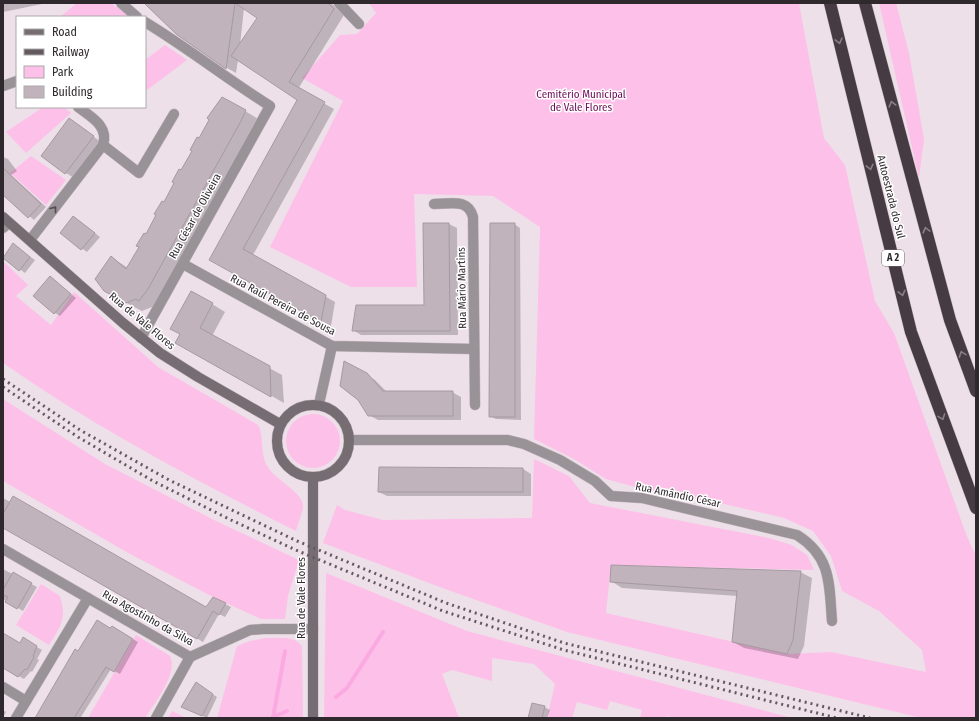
<svg xmlns="http://www.w3.org/2000/svg" width="979" height="721" font-family="'Fira Sans Condensed',sans-serif">
<style>
.green{fill:#fdc0e9}
.shadow{fill:#0003;fill-rule:evenodd}
.lines{fill:none;stroke-linecap:round;stroke-linejoin:round}
.stream{stroke:#fba9e1;stroke-width:4}
.building{fill:#c1b3bc;stroke:#a699a1}
.street-casing{stroke:#c8bbc3;stroke-width:11}
.secondary-casing{stroke:#c8bbc3;stroke-width:11}
.highway-casing{stroke:#c8bbc3;stroke-width:13}
.street{stroke:#999397;stroke-width:10}
.secondary{stroke:#756d72;stroke-width:10}
.highway{stroke:#463b42;stroke-width:12}
.rail{stroke:#625a5f;stroke-width:3;stroke-dasharray:2 4;stroke-linecap:butt}
.oneway{stroke:#878084}
.oneway2{stroke:#544e52}
.labels{text-anchor:middle;dominant-baseline:central;stroke-width:3;stroke-linejoin:round;paint-order:stroke}
.shield{fill:#fff;stroke:#6d696c;stroke-width:1}
.shield-label{font-size:10px;font-weight:bold;fill:#2f292d}
.park-label{font-size:11px;fill:#6c0c57;stroke:#fff}
.street-label{font-size:11px;fill:#2f292d;stroke:#fff}
</style>
<rect width="100%" height="100%" fill="#eee0e9"/>
<!-- green -->
<g class="green">
<polygon points="77,3 112,3 115,7 119,5 133,17 60,17"/>
<polygon points="369,3 799,3 824,138 845,165 875,301 894,333 966,534 976,556 976,718 921,718 567,632 445,589 323,543 337,505 345,510 383,520 532,518 534,459 569,476 590,503 769,538 792,545 807,555 814,570 611,565 606,613 787,654 831,652 926,672 922,650 879,611 842,591 831,556 813,531 784,518 720,503 653,492 606,479 574,459 534,439 540,227 493,196 414,194 417,287 351,287 270,247 343,101 302,78 340,35 357,34 376,13"/>
<polygon points="879,3 896,3 909,53 924,139 919,178"/>
<polygon points="165,45 187,60 147,90 145,88 145,60"/>
<polygon points="43,107 64,107 71,113 26,153 6,132"/>
<polygon points="31,156 66,180 46,205 10,173"/>
<path d="M3 261 28 285 16 296 51 325 74 292 158 367 258 425C264 434 260 451 266 464 274 481 304 491 303 507 302 514 298 523 296 531 195 480 96 428 3 363Z"/>
<polygon points="3,399 105,464 216,521 299,560 288,596 285,619 261,619 213,597 130,554 3,481"/>
<circle cx="313" cy="441" r="27"/>
<polygon points="326,573 467,631 792,718 676,718 666,716 665,718 640,718 642,710 610,701 607,710 577,702 572,718 547,718 555,684 534,664 492,658 492,681 452,670 442,674 459,718 324,718"/>
<path d="M41 584 60 596C67 619 61 626 49 645L16 625Z"/>
<path d="M136 635 170 656C179 672 154 704 145 718H88Z"/>
<path d="M266 638C278 638 294 635 302 646L303 718H217L237 646 250 641Z"/>
<polygon points="172,711 186,718 168,718"/>
</g>
<!-- shadow -->
<g class="shadow">
<polygon points="3,3 47,3 3,12"/>
<path d="M145 3H331L344 15 298 89 334 109 253 255 335 302 331 326 220 265 298 100 238 60 236 73 227 68 176 33ZM244 8 258 18 240 45Z"/>
<polygon points="245,111 260,120 154,309 152,307 142,311 123,301 111,257 128,268 199,140"/>
<polygon points="70,120 101,142 74,178 66,173"/>
<polygon points="3,157 8,159 17,171 11,175 46,207 34,220 3,194"/>
<polygon points="74,217 100,237 87,252 61,233"/>
<polygon points="449,224 457,228 458,335 361,335 353,330 425,306"/>
<polygon points="514,224 520,228 521,420 496,419 490,416"/>
<polygon points="13,245 35,260 25,273 3,257"/>
<polygon points="50,277 76,298 60,316 55,313"/>
<polygon points="212,304 225,312 212,336 282,375 284,403 177,342"/>
<polygon points="345,362 375,380 387,392 452,392 461,397 461,420 378,420 369,415"/>
<polygon points="523,469 531,474 531,496 387,496 379,492"/>
<polygon points="3,498 207,609 213,598 231,607 225,617 219,614 203,642 3,525"/>
<polygon points="3,569 37,587 23,611 3,599"/>
<polygon points="800,572 812,578 804,646 798,659 744,648 733,642 737,596 622,588 611,581"/>
<polygon points="112,627 138,642 120,674 111,669 81,717 83,718 36,718 78,652"/>
<polygon points="3,634 20,644 23,639 42,650 37,659 39,660 32,672 31,671 24,679 8,670 3,662"/>
<polygon points="201,687 217,697 207,718 183,707"/>
<polygon points="544,707 550,710 547,718 529,718"/>
<polygon points="3,710 6,712 3,718"/>
</g>
<g class="lines">
<!-- stream -->
<g class="stream">
<polyline points="336,697 347,688 383,632"/>
<polyline points="273,717 287,711"/>
<polyline points="273,718 285,651"/>
</g>
</g>
<!-- building -->
<g class="building">
<polygon points="144,3 235,3 226,69 176,34"/>
<polygon points="235,3 328,3 334,9 289,82 325,102 243,249 326,295 321,322 209,260 297,100 231,56 257,18"/>
<polygon points="222,97 246,110 241,121 148,289 139,301 136,299 126,303 104,291 95,279 111,256 126,269 139,247 136,246 144,233 146,234 156,215 154,214 162,201 164,202 174,183 172,182 179,169 181,170 192,151 190,150 197,137 199,138 209,120 207,118"/>
<polygon points="69,118 94,136 65,174 41,156"/>
<polygon points="3,168 41,204 28,218 3,195"/>
<polygon points="73,216 95,233 81,250 60,233"/>
<polygon points="423,223 449,223 450,331 352,331 356,305 424,305"/>
<polygon points="490,223 515,223 515,417 489,417"/>
<polygon points="13,243 30,257 19,271 3,258"/>
<polygon points="50,276 71,294 54,314 33,296"/>
<polygon points="191,291 213,303 200,328 270,366 271,397 175,343 180,334 170,329"/>
<polygon points="344,361 367,373 383,391 453,391 453,416 368,416 358,400 340,386"/>
<polygon points="379,467 523,468 523,492 378,492"/>
<polygon points="13,496 206,607 213,597 226,603 219,615 213,611 197,639 3,528 3,514"/>
<polygon points="611,565 801,571 793,640 787,654 732,642 737,591 610,582"/>
<polygon points="13,572 32,583 17,609 5,602 8,597 3,595 3,590"/>
<polygon points="97,620 110,628 112,626 133,639 114,672 106,667 74,718 35,718 75,649 78,651"/>
<polygon points="3,633 20,643 23,637 37,646 33,656 34,657 27,670 25,669 18,677 3,668"/>
<polygon points="196,682 213,694 202,716 181,707"/>
<polygon points="532,703 545,706 542,718 528,718"/>
</g>
<g class="lines">
<defs>
<g id="street">
<polyline points="121,3 137,17"/>
<polyline points="339,3 359,24"/>
<polyline points="3,86 17,81"/>
<polyline points="103,145 139,173 174,114"/>
<path d="M434 204C451 204 468 198 473 217L475 405"/>
<polyline points="3,228 9,223"/>
<path d="M30 240 103 145C109 126 91 117 78 107"/>
<polyline points="183,264 332,346 474,349"/>
<path d="M141 338 270 106C227 79 188 48 145 22"/>
<polyline points="319,404 332,346"/>
<path d="M350 440H508L524 444 560 460 595 481 611 496 642 498 797 535C832 557 829 585 832 621"/>
<polyline points="3,549 190,657 250,630 263,629 313,629"/>
<polyline points="3,687 26,701"/>
<polyline points="16,718 88,598"/>
<polyline points="156,718 190,657"/>
</g>
<g id="secondary">
<polyline points="3,217 123,323 160,353 198,377 280,424"/>
<circle cx="313" cy="441" r="36"/>
<polyline points="313,718 313,477"/>
</g>
<g id="highway">
<polyline points="830,3 911,332 976,508"/>
<polyline points="865,3 950,320 976,391"/>
</g>
</defs>
<!-- street casing -->
<use href="#street" class="street-casing"/>
<!-- secondary casing -->
<use href="#secondary" class="secondary-casing"/>
<!-- highway casing -->
<use href="#highway" class="highway-casing"/>
<!-- street -->
<use href="#street" class="street"/>
<!-- secondary -->
<use href="#secondary" class="secondary"/>
<!-- highway -->
<use href="#highway" class="highway"/>
<!-- rail -->
<g class="rail">
<polyline points="3,379 80,430 169,480 297,541 446,603 564,643 870,718"/>
<polyline points="3,387 78,437 153,481 231,520 298,551 443,611 564,650 837,718"/>
</g>
</g>
<!-- one-way arrows -->
<defs><path id="oneway-chevron" d="M-2-3.5L2.5 0L-2 3.5" fill="none" stroke-width="1.6" stroke-linecap="round" stroke-linejoin="round"/></defs>
<g class="oneway">
<use href="#oneway-chevron" transform="translate(839 41) rotate(76)"/>
<use href="#oneway-chevron" transform="translate(892 104) rotate(-105)"/>
<use href="#oneway-chevron" transform="translate(870 167) rotate(76)"/>
<use href="#oneway-chevron" transform="translate(926 230) rotate(-105)"/>
<use href="#oneway-chevron" transform="translate(902 293) rotate(76)"/>
<use href="#oneway-chevron" transform="translate(962 354) rotate(-110)"/>
<use href="#oneway-chevron" transform="translate(942 417) rotate(70)"/>
</g>
<use class="oneway2" href="#oneway-chevron" transform="translate(54 209) rotate(-52)"/>
<g class="labels">
<!-- shield labels -->
<rect class="shield" x="882" y="250" width="22" height="16" rx="3"/>
<g class="shield-label">
<text x="893" y="258">A 2</text>
</g>
<!-- park labels -->
<g class="park-label">
<text x="581" y="94">Cemitério Municipal<tspan x="581" dy="13">de Vale Flores</tspan></text>
</g>
<!-- street labels -->
<g class="street-label">
<text transform="translate(891 197) rotate(76)">Autoestrada do Sul</text>
<text transform="translate(195 216) rotate(-61)">Rua César de Oliveira</text>
<text transform="translate(462 288) rotate(-91)">Rua Mário Martins</text>
<text transform="translate(283 305) rotate(28)">Rua Raúl Pereira de Sousa</text>
<text transform="translate(142 321) rotate(40)">Rua de Vale Flores</text>
<text transform="translate(678 495) rotate(12)">Rua Amândio César</text>
<text transform="translate(301 598) rotate(-90)">Rua de Vale Flores</text>
<text transform="translate(148 618) rotate(29)">Rua Agostinho da Silva</text>
</g>
</g>
<!-- border -->
<rect width="979" height="721" fill="none" stroke="#2f292d" stroke-width="8"/>
<!-- legend -->
<rect x="16" y="16" width="130" height="92" fill="#ffffff" stroke="#aca9ab"/>
<rect x="24" y="29" width="20" height="6" fill="#756d72" stroke="#aca9ab"/>
<text x="52" y="36" font-size="12" fill="#2f292d">Road</text>
<rect x="24" y="49" width="20" height="6" fill="#625a5f" stroke="#aca9ab"/>
<text x="52" y="56" font-size="12" fill="#2f292d">Railway</text>
<rect x="24" y="66" width="20" height="12" fill="#fdc0e9" stroke="#aca9ab"/>
<text x="52" y="76" font-size="12" fill="#2f292d">Park</text>
<rect x="24" y="86" width="20" height="12" fill="#c1b3bc" stroke="#aca9ab"/>
<text x="52" y="96" font-size="12" fill="#2f292d">Building</text>
</svg>
